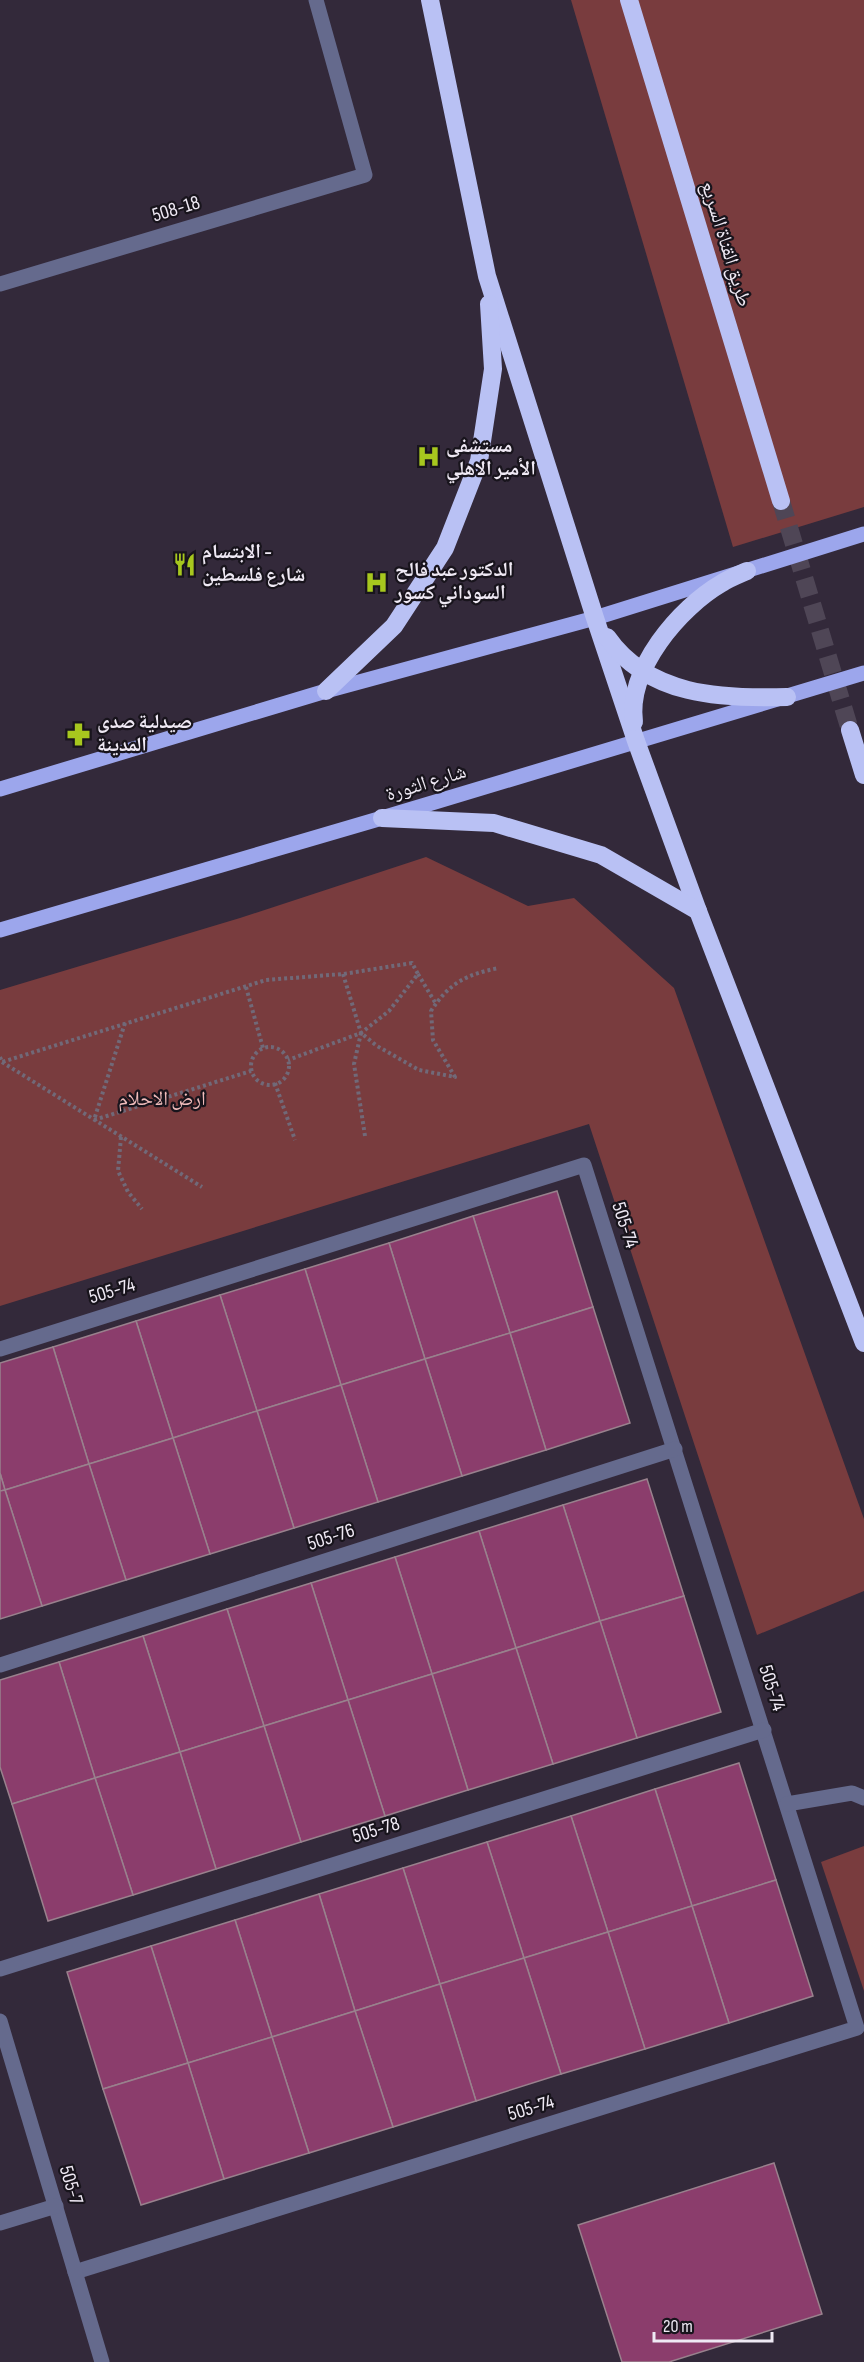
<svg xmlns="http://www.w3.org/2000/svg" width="864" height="2362" font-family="'Sofia Sans Condensed','Noto Naskh Arabic',sans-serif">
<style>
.green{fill:#793c3e}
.building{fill:#8b3d6c;stroke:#99818d;stroke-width:1.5}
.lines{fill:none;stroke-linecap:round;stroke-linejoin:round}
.motorway-tunnel{stroke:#4f4656;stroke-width:18;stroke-dasharray:18 9;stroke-linecap:butt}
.path{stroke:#716978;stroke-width:4;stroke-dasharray:3 3;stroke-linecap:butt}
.minor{stroke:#656a8d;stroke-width:15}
.primary{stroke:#9ca6ec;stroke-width:15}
.motorway{stroke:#b9c1f4;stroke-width:18}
.labels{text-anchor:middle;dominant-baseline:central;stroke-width:4.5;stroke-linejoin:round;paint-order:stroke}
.street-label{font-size:20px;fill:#efe9f4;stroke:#18141c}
.poi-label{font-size:20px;font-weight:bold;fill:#efe9f4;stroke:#18141c;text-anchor:start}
.park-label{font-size:20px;fill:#f0bcbb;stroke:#18141c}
</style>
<rect width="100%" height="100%" fill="#33293a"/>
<!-- green -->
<g class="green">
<polygon points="571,0 864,0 864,507 733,547"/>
<polygon points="426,857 528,906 574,898 674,988 864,1519 864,1591 757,1635 589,1124 0,1306 0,990 240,918"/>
<polygon points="864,1846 864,1991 821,1862"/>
</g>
<!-- building -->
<g class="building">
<polygon points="557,1191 593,1307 510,1333 473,1216"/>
<polygon points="473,1216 510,1333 425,1359 389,1243"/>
<polygon points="389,1243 425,1359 341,1385 305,1269"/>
<polygon points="305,1269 341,1385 257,1411 220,1295"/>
<polygon points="220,1295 257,1411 173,1438 136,1321"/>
<polygon points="593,1307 630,1423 546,1450 510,1333"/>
<polygon points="136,1321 173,1438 89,1464 53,1347"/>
<polygon points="510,1333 546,1450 462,1476 425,1359"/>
<polygon points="53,1347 89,1464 5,1490 0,1473 0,1363"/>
<polygon points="425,1359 462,1476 378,1502 341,1385"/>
<polygon points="341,1385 378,1502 294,1528 257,1411"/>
<polygon points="257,1411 294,1528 210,1554 173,1438"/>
<polygon points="173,1438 210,1554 126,1580 89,1464"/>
<polygon points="89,1464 126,1580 42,1606 5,1490"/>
<polygon points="0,1473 5,1490 0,1491"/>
<polygon points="647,1479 684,1596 600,1621 563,1505"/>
<polygon points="5,1490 42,1606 0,1619 0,1491"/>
<polygon points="563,1505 600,1621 516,1648 479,1531"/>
<polygon points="479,1531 516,1648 432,1674 395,1557"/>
<polygon points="395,1557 432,1674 348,1700 311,1583"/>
<polygon points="311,1583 348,1700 264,1726 227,1609"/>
<polygon points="684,1596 721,1712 637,1738 600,1621"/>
<polygon points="227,1609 264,1726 180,1752 143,1636"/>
<polygon points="600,1621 637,1738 553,1764 516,1648"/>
<polygon points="143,1636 180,1752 95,1778 59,1662"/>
<polygon points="516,1648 553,1764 468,1790 432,1674"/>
<polygon points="59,1662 95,1778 12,1804 0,1767 0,1680"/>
<polygon points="432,1674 468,1790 385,1816 348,1700"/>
<polygon points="348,1700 385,1816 301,1842 264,1726"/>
<polygon points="264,1726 301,1842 216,1869 180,1752"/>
<polygon points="180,1752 216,1869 133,1895 95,1778"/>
<polygon points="739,1763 776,1880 692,1906 655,1789"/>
<polygon points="95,1778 133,1895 48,1921 12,1804"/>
<polygon points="655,1789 692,1906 608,1932 571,1816"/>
<polygon points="571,1816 608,1932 524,1958 487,1842"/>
<polygon points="487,1842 524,1958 440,1984 403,1868"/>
<polygon points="403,1868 440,1984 355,2011 319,1894"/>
<polygon points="776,1880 813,1996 729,2023 692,1906"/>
<polygon points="319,1894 355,2011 272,2037 235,1920"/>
<polygon points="692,1906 729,2023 645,2049 608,1932"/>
<polygon points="235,1920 272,2037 188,2063 151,1946"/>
<polygon points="608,1932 645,2049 561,2074 524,1958"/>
<polygon points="151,1946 188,2063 103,2089 67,1972"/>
<polygon points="524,1958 561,2074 476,2101 440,1984"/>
<polygon points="440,1984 476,2101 393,2127 355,2011"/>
<polygon points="355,2011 393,2127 309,2153 272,2037"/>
<polygon points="272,2037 309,2153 224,2179 188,2063"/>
<polygon points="188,2063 224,2179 141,2205 103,2089"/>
<polygon points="774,2163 822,2314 669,2362 622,2362 578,2225"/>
</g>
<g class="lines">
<!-- motorway-tunnel -->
<polyline class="motorway-tunnel" points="781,501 850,730"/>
<!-- path -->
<g class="path">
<polyline points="343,974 361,1033"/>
<polyline points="418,974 436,1004"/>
<polyline points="246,987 263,1048"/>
<polyline points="125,1023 94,1120 251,1071"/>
<circle cx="270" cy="1066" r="19"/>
<polyline points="0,1057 2,1062 266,980 343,974 412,963 418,974 389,1011 361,1033 288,1060"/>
<polyline points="2,1062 202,1187"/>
<polyline points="275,1083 295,1140"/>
<path d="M365 1136 354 1064 361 1033 377 1046 419 1070 455 1077 433 1040 431 1011C449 983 467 974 499 968"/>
<polyline points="121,1137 118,1171 128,1192 142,1209"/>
</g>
<!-- minor -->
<g class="minor">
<polyline points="0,284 365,175 316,0"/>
<polyline points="0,1349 584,1165 857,2028 75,2272"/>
<polyline points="0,1665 675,1449"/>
<polyline points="787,1804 852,1793 864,1798"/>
<polyline points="0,1969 764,1730"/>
<polyline points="0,2021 102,2362"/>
<polyline points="0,2223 56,2206"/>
</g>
<!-- primary -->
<g class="primary">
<polyline points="0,789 326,691 595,618 864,534"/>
<polyline points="0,930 382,818 864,673"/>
</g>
<!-- motorway -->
<g class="motorway">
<polyline points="430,0 487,276 595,618 636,741 698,911 864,1343"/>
<polyline points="629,0 781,501"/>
<path d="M607 637C648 696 721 699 787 697"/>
<polyline points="326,691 394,626 445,548 479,461 493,369 489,304"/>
<path d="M634 722C627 669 679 608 722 583 730 578 738 575 747 571"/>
<polyline points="850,730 864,775"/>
<polyline points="382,818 494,823 601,855 698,911"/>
</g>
</g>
<!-- icons -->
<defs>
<symbol id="hospital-bare" viewBox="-9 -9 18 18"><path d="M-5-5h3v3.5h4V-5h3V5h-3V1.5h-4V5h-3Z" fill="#a7c71e" stroke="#18141c" stroke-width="2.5" paint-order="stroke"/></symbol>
<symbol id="restaurant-bare" viewBox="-9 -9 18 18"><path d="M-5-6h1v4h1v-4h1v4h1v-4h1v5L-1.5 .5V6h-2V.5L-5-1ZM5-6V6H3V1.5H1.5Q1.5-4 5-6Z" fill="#a7c71e" stroke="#18141c" stroke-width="2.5" paint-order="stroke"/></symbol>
<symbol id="pharmacy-bare" viewBox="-9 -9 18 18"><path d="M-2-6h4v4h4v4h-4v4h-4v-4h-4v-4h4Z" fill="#a7c71e" stroke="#18141c" stroke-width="2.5" paint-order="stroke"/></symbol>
</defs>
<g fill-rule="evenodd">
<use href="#hospital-bare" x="412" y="440" width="33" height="33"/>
<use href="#restaurant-bare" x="168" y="548" width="33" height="33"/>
<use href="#hospital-bare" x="360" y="566" width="33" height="33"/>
<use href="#pharmacy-bare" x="62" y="718" width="33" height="33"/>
</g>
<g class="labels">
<!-- street labels -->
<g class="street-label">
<text transform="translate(176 209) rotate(-17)">508-18</text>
<text transform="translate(726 244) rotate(73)">طريق القناة السريع</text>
<text transform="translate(426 783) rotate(-17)">شارع الثورة</text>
<text transform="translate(625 1225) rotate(72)">505-74</text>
<text transform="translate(112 1291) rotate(-17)">505-74</text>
<text transform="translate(331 1537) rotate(-18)">505-76</text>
<text transform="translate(772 1688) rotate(72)">505-74</text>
<text transform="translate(376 1830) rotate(-17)">505-78</text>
<text transform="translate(531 2108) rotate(-17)">505-74</text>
<text transform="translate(71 2185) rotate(73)">505-7</text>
</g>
<!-- poi labels -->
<g class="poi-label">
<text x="446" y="446">مستشفى<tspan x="446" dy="23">الأمير الاهلي</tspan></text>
<text x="202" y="552">الابتسام -<tspan x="202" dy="23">شارع فلسطين</tspan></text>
<text x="395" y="570">الدكتور عبد فالح<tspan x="395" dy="23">السوداني كسور</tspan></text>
<text x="97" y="722">صيدلية صدى<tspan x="97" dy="23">المدينة</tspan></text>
</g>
<!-- park labels -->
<g class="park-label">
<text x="162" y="1099">ارض الاحلام</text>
</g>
</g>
<!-- scale -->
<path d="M654 2332v9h118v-9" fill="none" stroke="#efe9f4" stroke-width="3"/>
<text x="663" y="2332" font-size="18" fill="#efe9f4" stroke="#18141c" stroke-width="4.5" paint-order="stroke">20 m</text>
</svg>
